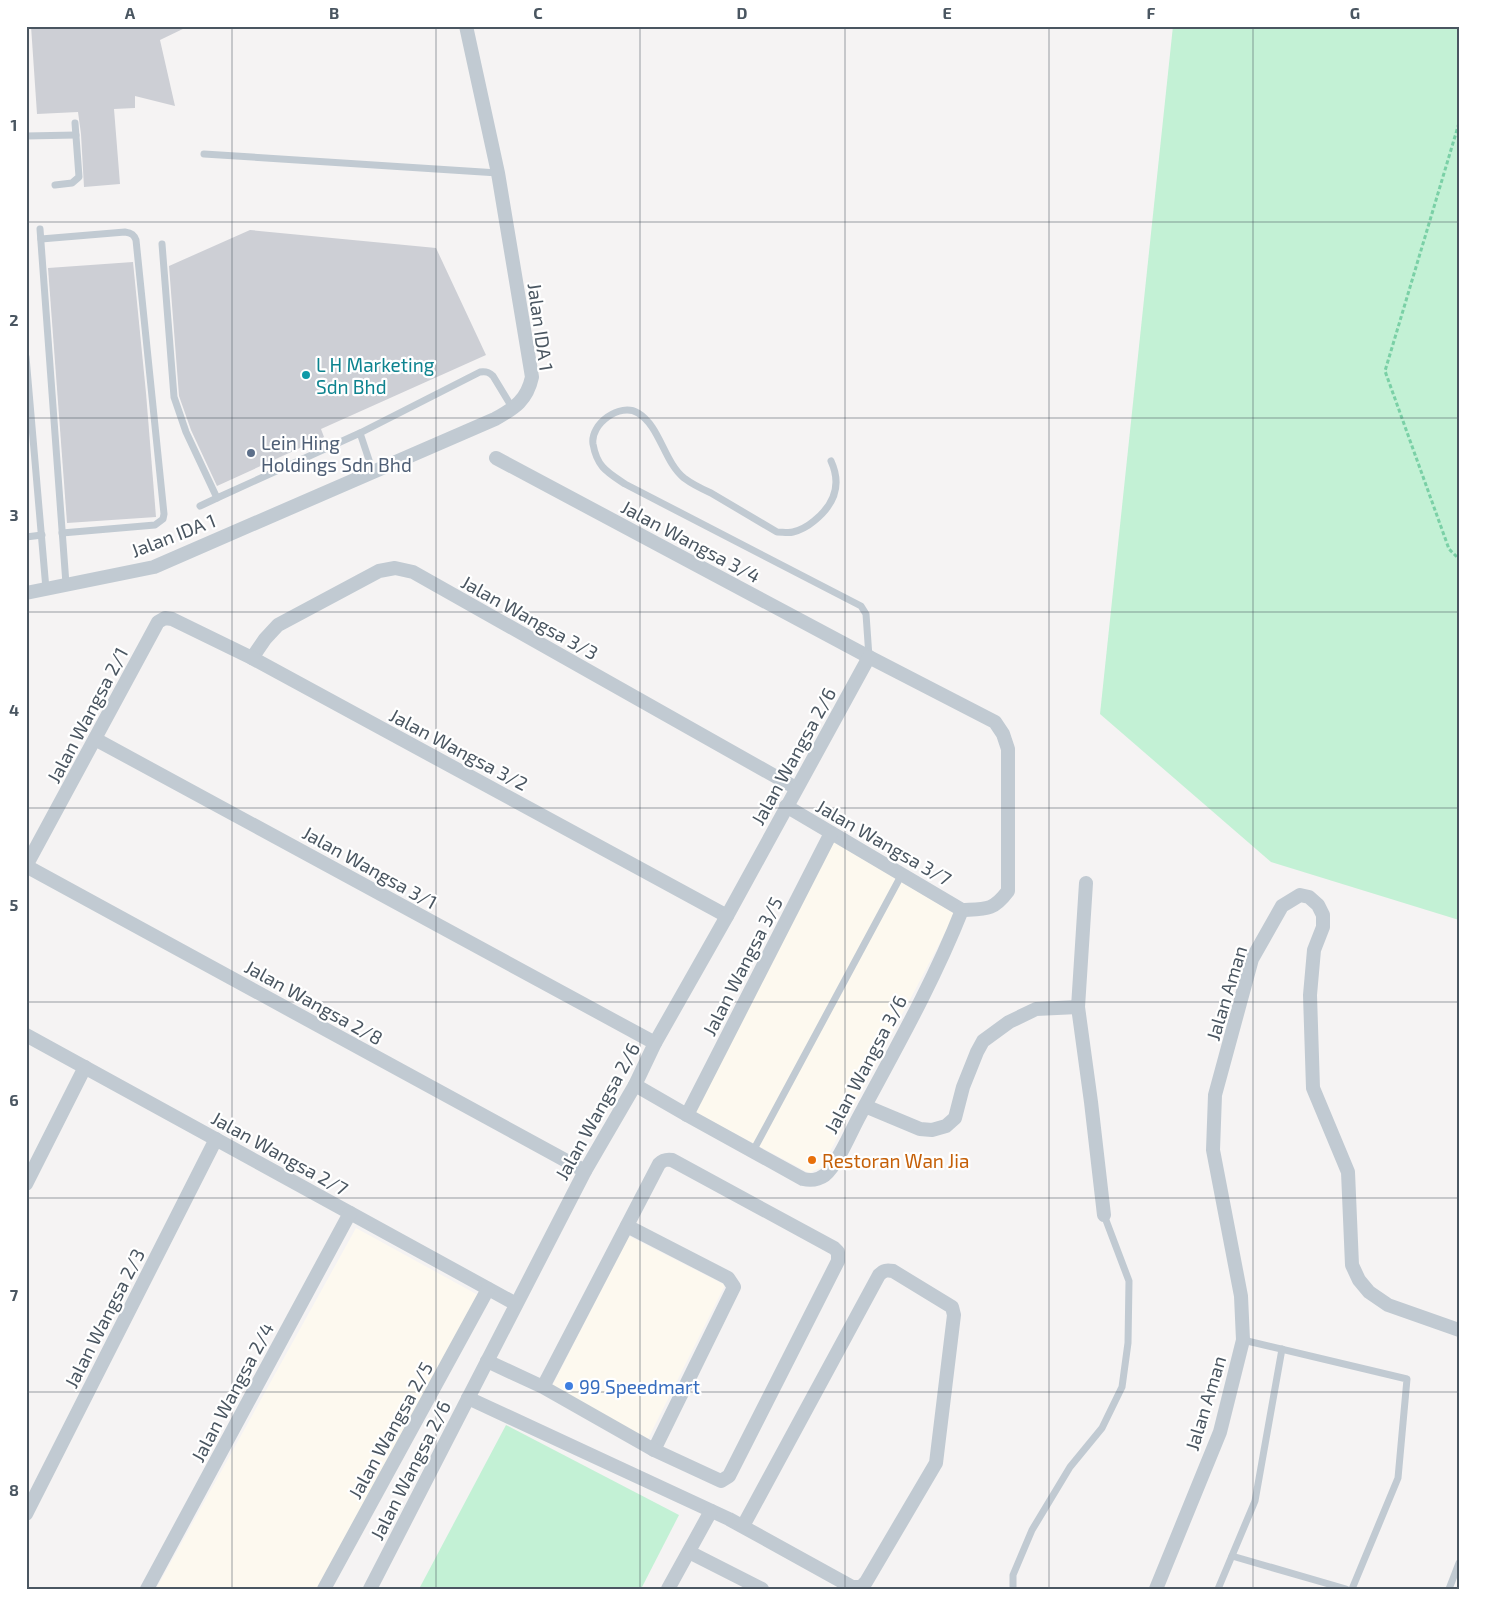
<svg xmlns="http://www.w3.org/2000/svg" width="1485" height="1615" font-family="'Exo 2',sans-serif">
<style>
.commercial{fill:#fdf9ef}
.green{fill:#c3f1d5}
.building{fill:#cdcfd5}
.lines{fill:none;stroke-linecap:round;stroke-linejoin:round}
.path{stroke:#7ad0a6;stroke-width:3;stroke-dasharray:4 2.5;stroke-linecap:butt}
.service{stroke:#c1cad2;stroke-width:7}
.minor{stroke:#c1cad2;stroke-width:14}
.grid{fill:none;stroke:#4a5661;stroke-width:1;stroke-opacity:0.55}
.culture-dot{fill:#0f9aa8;stroke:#fff;stroke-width:2}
.service-dot{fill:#5c6f8a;stroke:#fff;stroke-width:2}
.food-dot{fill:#e8710a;stroke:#fff;stroke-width:2}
.shop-dot{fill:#3f7fe0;stroke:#fff;stroke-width:2}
.labels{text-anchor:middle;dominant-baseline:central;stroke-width:4.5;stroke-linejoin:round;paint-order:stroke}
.street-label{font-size:19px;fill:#4a5661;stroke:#fff}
.culture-label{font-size:19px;fill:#0d838f;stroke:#fff;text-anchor:start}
.service-label{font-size:19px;fill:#4e5e75;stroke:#fff;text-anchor:start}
.food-label{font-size:19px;fill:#c56008;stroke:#fff;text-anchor:start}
.shop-label{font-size:19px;fill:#366cbe;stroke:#fff;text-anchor:start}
.neatline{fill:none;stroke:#4a5661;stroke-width:2}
.grid-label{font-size:16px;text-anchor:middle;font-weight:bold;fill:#4a5661}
</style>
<rect width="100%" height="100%" fill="#f5f3f3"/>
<!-- commercial -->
<g class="commercial">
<polygon points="833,841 955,914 822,1167 809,1173 695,1112"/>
<polygon points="356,1228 478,1295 317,1589 156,1589"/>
<polygon points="629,1236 725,1285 648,1439 552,1386"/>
</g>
<!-- green -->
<g class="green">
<polygon points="1173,26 1459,26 1459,920 1271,862 1100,714"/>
<polygon points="506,1425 679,1515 641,1589 419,1589"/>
</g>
<!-- building -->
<g class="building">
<polygon points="31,26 189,26 160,40 175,106 135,96 135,108 114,109 120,184 84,187 81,134 78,112 37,114"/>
<polygon points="250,230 436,248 486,355 321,429 324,437 217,486 191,430 179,396 169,266"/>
<polygon points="133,262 146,393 156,517 67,523 48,268"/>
</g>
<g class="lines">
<!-- path -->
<polyline class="path" points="1459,123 1385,371 1449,549 1459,559"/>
<!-- service -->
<g class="service">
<polyline points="26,136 76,135"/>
<polyline points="204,154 498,173"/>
<polyline points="55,185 72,183 79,177 75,123"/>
<polyline points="40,229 66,584"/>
<path d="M41 239 125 232C132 233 134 235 136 240L164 514 163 519 155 525 62 533"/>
<polyline points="162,244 174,397 186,432 217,498 360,433 373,472"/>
<polyline points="26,357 46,589"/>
<path d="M360 433 480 372C486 371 489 372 493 376L513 409"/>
<path d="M831 461C842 485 834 505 814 521 808 526 801 530 793 532 789 533 782 532 777 532 755 519 733 506 711 493 702 489 692 484 684 478 664 462 660 426 638 413 620 402 590 424 593 444 597 467 607 472 625 484L861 606 866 614 869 657"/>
<polyline points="200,506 217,498"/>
<polyline points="26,537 42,535"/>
<polyline points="753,1151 902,874"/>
<polyline points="1243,1340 1407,1379 1398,1478 1352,1589"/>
<polyline points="1232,1556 1346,1589"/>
<polyline points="1013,1589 1013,1575 1032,1530 1070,1467 1102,1428 1122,1387 1128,1343 1129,1281 1104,1215"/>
<polyline points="1218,1589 1255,1501 1282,1349"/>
<polyline points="1449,1589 1459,1563"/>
</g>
<!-- minor -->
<g class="minor">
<path d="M496 458 869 657 995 722 1003 734 1008 749V891C993 911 986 909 962 910"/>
<path d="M26 593 154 567 495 419C515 408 527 400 532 377L498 173 466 26"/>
<polyline points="252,658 265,639 278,625 379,571 395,568 413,572 796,788"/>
<polyline points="95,739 655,1043"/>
<polyline points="786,806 962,910"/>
<polyline points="26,866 158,622 165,618 172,619 252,658 727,916"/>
<polyline points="26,866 585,1171"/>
<polyline points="1086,883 1078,1007 1091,1102 1104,1215"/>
<polyline points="26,1035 516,1304"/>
<path d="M635 1085 687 1115 803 1179C812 1181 818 1180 825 1175 838 1164 851 1131 860 1115 896 1048 934 981 962 910"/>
<polyline points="865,1106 920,1129 932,1130 946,1126 955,1118 963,1087 977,1052 983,1041 1009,1022 1036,1009 1078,1007"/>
<polyline points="687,1115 831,833"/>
<polyline points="26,1184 85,1067"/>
<polyline points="627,1226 728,1278 734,1287 654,1450"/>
<path d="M487 1361 543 1387 654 1450 721 1481 729 1476 838 1261V1252L834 1248 672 1160C666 1159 663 1160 659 1164L543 1387"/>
<path d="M468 1398 729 1519 852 1587H861L866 1582 936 1463 954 1315 952 1307 893 1271C887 1270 884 1270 879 1275L743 1526"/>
<polyline points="26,1514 216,1139"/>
<polyline points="689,1552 762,1589"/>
<polyline points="147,1589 350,1213"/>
<polyline points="324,1589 488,1289"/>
<polyline points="370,1589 585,1171 635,1085 655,1043 727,916 869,657"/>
<polyline points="668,1589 711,1511"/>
<polyline points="1156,1589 1220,1432 1243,1340 1241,1296 1213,1150 1215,1095 1252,959 1282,906 1300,895 1309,897 1318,905 1323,915 1323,927 1314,950 1310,995 1313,1088 1348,1172 1352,1265 1359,1280 1369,1292 1388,1305 1459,1330"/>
</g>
</g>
<!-- grid -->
<path class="grid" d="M232 26V1589M436 26V1589M640 26V1589M845 26V1589M1049 26V1589M1253 26V1589M26 222H1459M26 418H1459M26 612H1459M26 808H1459M26 1002H1459M26 1198H1459M26 1392H1459"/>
<!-- markers -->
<circle class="culture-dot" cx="306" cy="375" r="5"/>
<circle class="service-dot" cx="251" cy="453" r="5"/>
<circle class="food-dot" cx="812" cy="1160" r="5"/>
<circle class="shop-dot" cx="569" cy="1386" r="5"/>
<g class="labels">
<!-- street labels -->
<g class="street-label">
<text transform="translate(541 327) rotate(82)">Jalan IDA 1</text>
<text transform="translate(173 535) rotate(-21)">Jalan IDA 1</text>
<text transform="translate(691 541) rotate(28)">Jalan Wangsa 3/4</text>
<text transform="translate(530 617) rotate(29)">Jalan Wangsa 3/3</text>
<text transform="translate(87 715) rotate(-62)">Jalan Wangsa 2/1</text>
<text transform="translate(459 749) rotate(28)">Jalan Wangsa 3/2</text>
<text transform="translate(793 756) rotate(-61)">Jalan Wangsa 2/6</text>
<text transform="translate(884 842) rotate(30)">Jalan Wangsa 3/7</text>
<text transform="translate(370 867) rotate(29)">Jalan Wangsa 3/1</text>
<text transform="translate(742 966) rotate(-63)">Jalan Wangsa 3/5</text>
<text transform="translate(1226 993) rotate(-73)">Jalan Aman</text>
<text transform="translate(314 1002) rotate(29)">Jalan Wangsa 2/8</text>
<text transform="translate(865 1064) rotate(-62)">Jalan Wangsa 3/6</text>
<text transform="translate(597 1111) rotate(-61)">Jalan Wangsa 2/6</text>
<text transform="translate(280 1153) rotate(29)">Jalan Wangsa 2/7</text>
<text transform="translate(104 1318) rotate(-63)">Jalan Wangsa 2/3</text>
<text transform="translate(232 1392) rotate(-62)">Jalan Wangsa 2/4</text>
<text transform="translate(1205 1403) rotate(-73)">Jalan Aman</text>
<text transform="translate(390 1430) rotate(-61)">Jalan Wangsa 2/5</text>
<text transform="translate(410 1470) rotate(-63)">Jalan Wangsa 2/6</text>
</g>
<!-- culture labels -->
<g class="culture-label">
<text x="316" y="364">L H Marketing<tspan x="316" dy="22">Sdn Bhd</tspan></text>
</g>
<!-- service labels -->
<g class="service-label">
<text x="261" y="442">Lein Hing<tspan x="261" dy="22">Holdings Sdn Bhd</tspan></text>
</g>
<!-- food labels -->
<g class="food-label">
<text x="822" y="1160">Restoran Wan Jia</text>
</g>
<!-- shop labels -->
<g class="shop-label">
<text x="579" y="1386">99 Speedmart</text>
</g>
</g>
<!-- border -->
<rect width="1485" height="1615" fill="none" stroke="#ffffff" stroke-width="55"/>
<rect x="28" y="28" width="1430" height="1560" class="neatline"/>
<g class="grid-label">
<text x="130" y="19">A</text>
<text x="334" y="19">B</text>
<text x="538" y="19">C</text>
<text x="742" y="19">D</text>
<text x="947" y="19">E</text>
<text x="1151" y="19">F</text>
<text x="1355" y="19">G</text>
<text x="14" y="131">1</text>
<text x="14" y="326">2</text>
<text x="14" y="521">3</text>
<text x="14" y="716">4</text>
<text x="14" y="911">5</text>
<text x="14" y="1106">6</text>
<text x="14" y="1301">7</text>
<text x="14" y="1496">8</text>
</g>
</svg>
